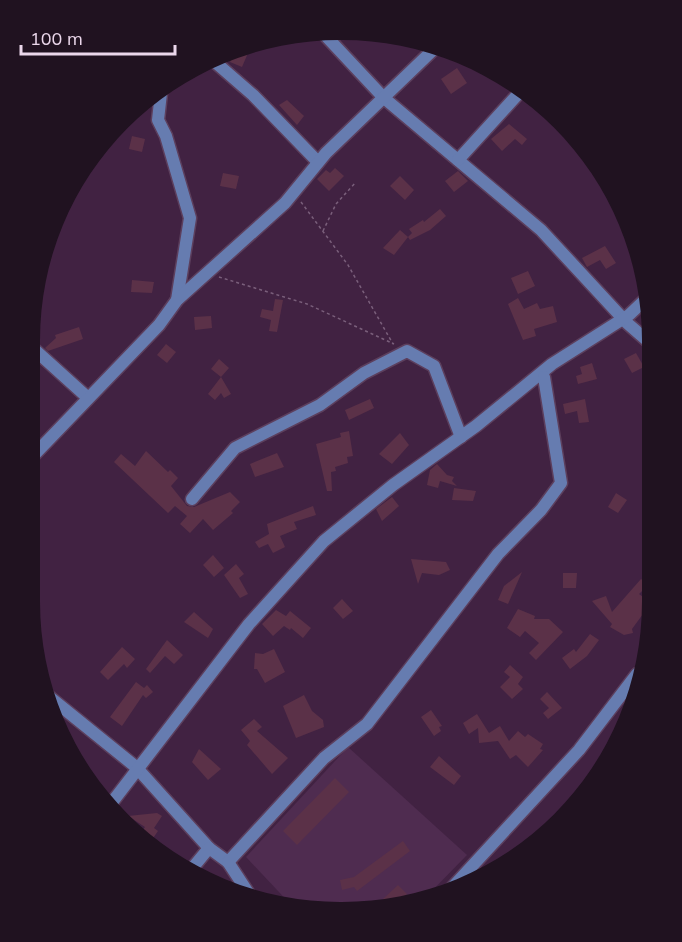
<svg xmlns="http://www.w3.org/2000/svg" width="682" height="942" font-family="Mulish,sans-serif">
<style>
.built{fill:#4f2c50}
.building{fill:#5b3148}
.lines{fill:none;stroke-linecap:round;stroke-linejoin:round}
.minor-casing{stroke:#5c3f5d;stroke-width:15}
.path{stroke:#7a5f7b;stroke-width:1.5;stroke-dasharray:3 3;stroke-linecap:butt}
.minor{stroke:#667cb0;stroke-width:12}
</style>
<rect width="100%" height="100%" fill="#412242"/>
<!-- built -->
<polygon class="built" points="348,747 467,855 426,897 382,909 294,908 246,857"/>
<!-- building -->
<g class="building">
<polygon points="238,48 248,53 242,67 230,62"/>
<polygon points="457,68 467,83 451,94 441,79"/>
<polygon points="287,100 304,116 297,125 279,105"/>
<polygon points="509,124 527,139 522,145 515,139 502,151 491,139"/>
<polygon points="132,136 145,139 142,152 129,149"/>
<polygon points="335,168 344,176 329,191 317,179 326,170 330,173"/>
<polygon points="458,171 468,181 454,192 445,181"/>
<polygon points="223,173 239,176 236,189 220,186"/>
<polygon points="400,176 414,190 405,200 390,186"/>
<polygon points="440,209 446,216 430,230 410,240 408,237 412,233 409,229 423,220 424,222"/>
<polygon points="400,230 408,237 394,255 383,248"/>
<polygon points="605,246 616,263 606,269 600,260 587,267 582,258"/>
<polygon points="528,271 535,286 518,294 511,278"/>
<polygon points="132,280 154,282 152,293 131,292"/>
<polygon points="518,298 524,309 537,303 540,309 553,306 557,322 534,329 536,336 523,340 508,304"/>
<polygon points="275,299 283,300 277,332 269,331 271,320 260,317 262,309 273,311"/>
<polygon points="211,316 212,328 195,330 194,317"/>
<polygon points="79,327 83,339 48,351 45,348 56,338 55,335"/>
<polygon points="166,344 176,352 167,363 157,355"/>
<polygon points="636,353 644,367 632,373 624,359"/>
<polygon points="219,359 229,368 221,377 231,394 224,398 221,393 215,400 208,394 221,377 211,369"/>
<polygon points="592,363 597,379 578,384 576,376 582,374 580,367"/>
<polygon points="370,399 374,408 349,420 345,410"/>
<polygon points="585,399 589,422 579,423 577,411 565,414 563,404"/>
<polygon points="349,431 353,456 347,457 348,463 335,467 336,471 331,472 332,491 327,491 316,444 341,437 340,433"/>
<polygon points="400,433 409,445 392,464 379,454"/>
<polygon points="146,451 168,472 170,470 178,478 171,486 187,506 194,507 230,492 240,502 231,511 233,513 213,530 203,519 190,533 180,524 187,516 175,506 168,513 114,462 121,454 135,466"/>
<polygon points="277,453 284,467 255,477 250,464"/>
<polygon points="437,464 447,475 454,477 452,481 457,486 440,481 438,488 427,485 430,470"/>
<polygon points="454,488 476,491 473,501 452,500"/>
<polygon points="616,493 627,500 618,513 608,507"/>
<polygon points="392,497 399,506 382,521 376,509"/>
<polygon points="313,506 316,515 294,522 297,529 280,536 285,547 273,553 268,544 259,548 255,542 269,534 267,524"/>
<polygon points="213,555 224,568 214,577 203,565"/>
<polygon points="411,559 446,562 450,570 439,575 422,573 418,584"/>
<polygon points="236,564 244,574 239,578 248,594 240,598 224,575"/>
<polygon points="522,572 508,604 498,600 504,586"/>
<polygon points="563,573 577,573 576,588 563,588"/>
<polygon points="641,579 648,585 639,594 651,603 632,629 633,633 624,635 610,627 612,624 592,601 606,596 612,612"/>
<polygon points="342,599 353,611 343,619 333,608"/>
<polygon points="518,609 535,616 534,619 549,619 563,632 536,660 529,653 539,643 525,631 520,637 507,628"/>
<polygon points="276,610 286,616 290,611 311,628 303,638 291,628 290,630 284,626 273,636 262,624"/>
<polygon points="194,612 213,629 208,638 184,622"/>
<polygon points="590,634 599,640 587,656 570,669 562,658 574,649 576,652"/>
<polygon points="167,640 183,655 174,664 165,656 150,673 146,669"/>
<polygon points="122,647 135,659 127,668 124,664 108,680 100,672"/>
<polygon points="274,649 285,672 265,683 257,669 254,669 255,653 263,654"/>
<polygon points="510,665 523,677 518,684 523,689 512,699 500,687 510,677 504,672"/>
<polygon points="136,682 144,688 147,685 153,692 146,698 143,695 122,726 110,717"/>
<polygon points="547,692 562,708 548,719 543,713 549,708 540,699"/>
<polygon points="304,695 312,711 323,720 324,727 296,738 283,706"/>
<polygon points="431,710 442,726 439,727 441,731 434,736 421,717"/>
<polygon points="477,714 489,733 500,726 509,741 518,731 525,737 528,734 543,744 540,749 543,750 528,767 516,755 510,759 498,741 479,743 478,728 469,734 463,723"/>
<polygon points="254,719 262,727 257,731 288,758 272,774 247,745 250,741 241,730"/>
<polygon points="199,749 221,769 208,780 192,762"/>
<polygon points="439,756 461,776 454,785 430,767"/>
<polygon points="335,778 349,792 297,845 283,831"/>
<polygon points="157,813 162,816 154,828 158,831 149,844 138,837 145,827 128,816"/>
<polygon points="403,841 410,851 357,891 354,887 342,890 340,880 354,877"/>
<polygon points="398,885 407,894 391,907 383,899"/>
</g>
<g class="lines">
<defs>
<g id="minor">
<polyline points="325,35 384,98 541,230 627,323 650,343"/>
<polyline points="215,62 253,95 318,162"/>
<polyline points="161,93 158,120 166,136 190,218 177,300"/>
<polyline points="458,160 519,93"/>
<polyline points="35,350 87,397"/>
<polyline points="33,456 159,325 177,300 285,203 326,153 433,50"/>
<polyline points="192,499 235,448 320,405 364,373 407,351 434,366 461,437"/>
<polyline points="47,695 136,767 209,848 228,862 249,894"/>
<polyline points="110,805 249,624 324,541 393,485 476,426 552,364 629,315 648,297"/>
<polyline points="228,862 324,758 367,724 498,554 541,510 561,483 544,377"/>
<polyline points="190,871 209,848"/>
<polyline points="449,891 579,750 637,674"/>
</g>
</defs>
<!-- minor casing -->
<use href="#minor" class="minor-casing"/>
<!-- path -->
<g class="path">
<polyline points="301,202 348,265 393,344"/>
<polyline points="323,231 336,204 356,182"/>
<polyline points="219,277 307,304 394,344"/>
</g>
<!-- minor -->
<use href="#minor" class="minor"/>
</g>
<!-- crop -->
<path d="M0 0H682V942H0ZM340 40H342A300 300 0 0 1 642 340V602A300 300 0 0 1 342 902H340A300 300 0 0 1 40 602V340A300 300 0 0 1 340 40Z" fill="#201220" fill-rule="evenodd"/>
<!-- scale -->
<path d="M21 45v9h154v-9" fill="none" stroke="#ebd7eb" stroke-width="3"/>
<text x="30" y="45" font-size="18" fill="#ebd7eb" stroke="#201220" stroke-width="4.5" paint-order="stroke">100 m</text>
</svg>
